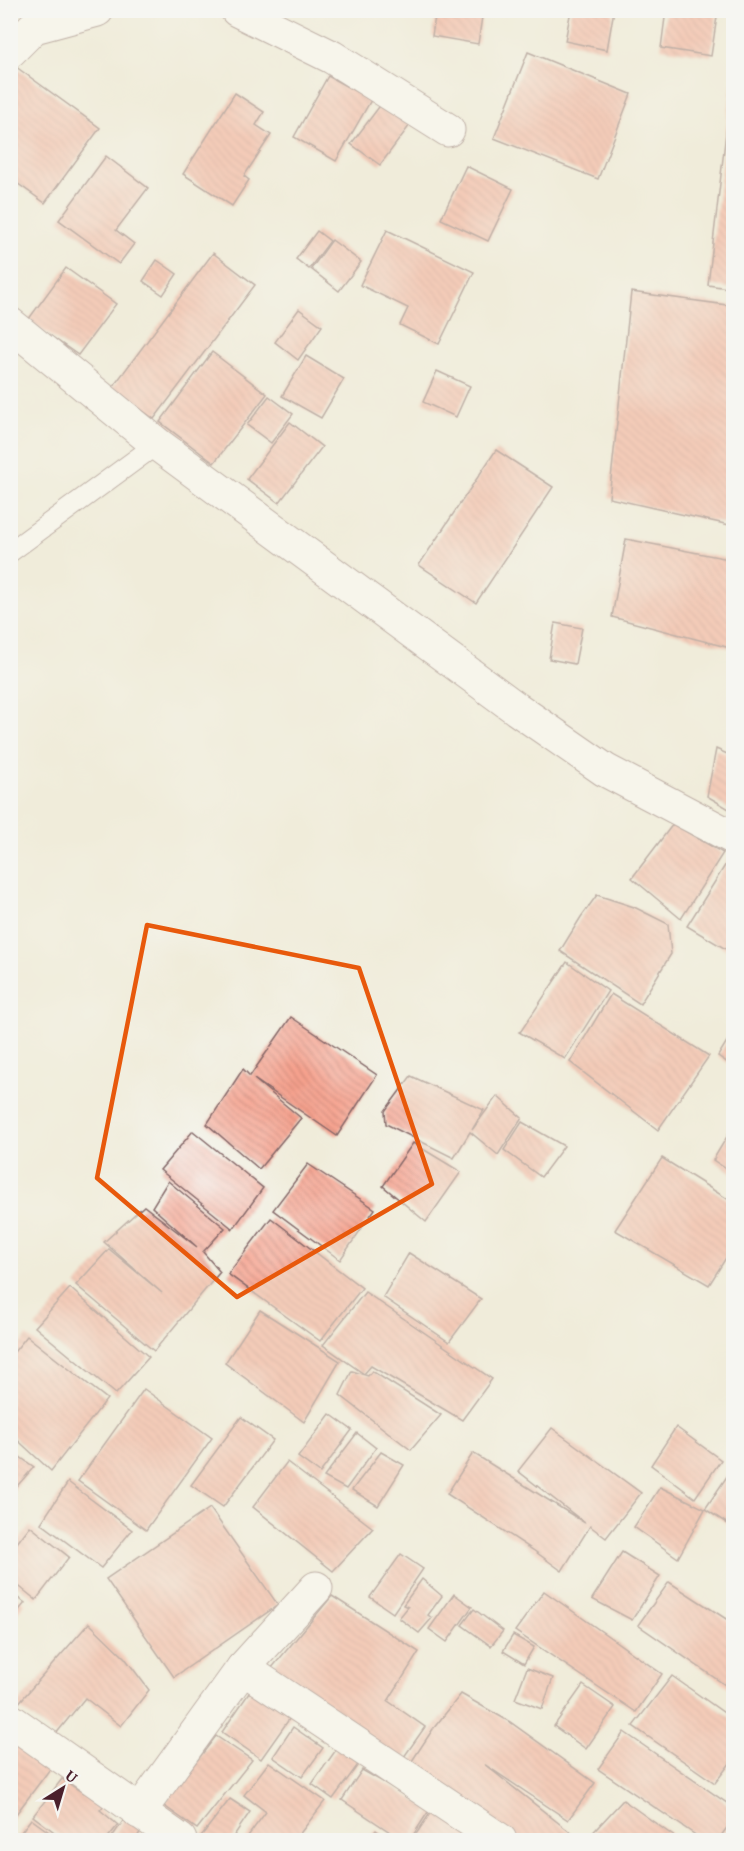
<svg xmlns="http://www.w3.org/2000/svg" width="744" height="1851" font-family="'Gentium Book Plus',serif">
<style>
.building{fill:url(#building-back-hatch)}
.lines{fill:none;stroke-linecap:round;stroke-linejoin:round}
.lane-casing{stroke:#846768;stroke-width:22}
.street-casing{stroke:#846768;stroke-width:35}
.lane{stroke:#fff;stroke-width:20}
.street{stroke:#fff;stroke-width:33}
.marked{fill:none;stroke:#e8590c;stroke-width:4.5;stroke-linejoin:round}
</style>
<defs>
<pattern id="building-back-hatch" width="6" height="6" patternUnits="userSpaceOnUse" patternTransform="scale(1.5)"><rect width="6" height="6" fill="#f7a28e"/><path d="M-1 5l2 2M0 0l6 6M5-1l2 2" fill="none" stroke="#ca8374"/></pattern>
</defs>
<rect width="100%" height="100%" fill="#f6f6f2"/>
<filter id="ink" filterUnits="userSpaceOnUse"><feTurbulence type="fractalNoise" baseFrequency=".0167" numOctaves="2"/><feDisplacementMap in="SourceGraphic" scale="12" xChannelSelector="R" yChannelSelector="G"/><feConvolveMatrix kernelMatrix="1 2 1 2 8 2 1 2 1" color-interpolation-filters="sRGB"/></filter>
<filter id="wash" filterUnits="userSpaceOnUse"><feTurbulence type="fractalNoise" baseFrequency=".008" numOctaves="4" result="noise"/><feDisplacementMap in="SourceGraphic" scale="24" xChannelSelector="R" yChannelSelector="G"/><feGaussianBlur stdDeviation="1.35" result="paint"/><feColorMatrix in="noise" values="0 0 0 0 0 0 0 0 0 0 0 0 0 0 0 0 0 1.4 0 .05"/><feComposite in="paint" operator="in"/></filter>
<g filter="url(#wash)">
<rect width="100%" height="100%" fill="#f0ecda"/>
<g id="blocks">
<!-- building -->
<g class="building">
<polygon points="436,10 483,10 478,44 432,36"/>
<polygon points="571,10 614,10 607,50 565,41"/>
<polygon points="666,10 718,10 711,56 661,48"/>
<polygon points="528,52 631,94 598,179 494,138"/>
<polygon points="12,64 100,128 45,203 10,178"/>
<polygon points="328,76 371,100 336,161 294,137"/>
<polygon points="732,82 734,83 734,289 708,285"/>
<polygon points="235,93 264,112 256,125 271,135 244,176 249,180 232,206 183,174"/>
<polygon points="385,99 413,121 380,165 351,144"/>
<polygon points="106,156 148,188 116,230 134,244 119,264 59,220"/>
<polygon points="466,166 513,189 488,241 441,219"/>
<polygon points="387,230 474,272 439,344 400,325 408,308 360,285"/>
<polygon points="317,231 330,241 309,269 296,259"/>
<polygon points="332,240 361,262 339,291 311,269"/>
<polygon points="213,253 255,285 154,419 112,388"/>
<polygon points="157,260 177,274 163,295 143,281"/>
<polygon points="66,268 116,304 78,355 28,320"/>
<polygon points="631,292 734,306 734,526 609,498"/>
<polygon points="299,309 322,326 298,360 275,342"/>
<polygon points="212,352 267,394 214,463 160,422"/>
<polygon points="306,356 344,379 321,418 282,396"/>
<polygon points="437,371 470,386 456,417 423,402"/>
<polygon points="269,396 293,414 271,443 247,425"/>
<polygon points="290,422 322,447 279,503 247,479"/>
<polygon points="496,450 553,487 476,603 419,565"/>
<polygon points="626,539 734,560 734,649 612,617"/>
<polygon points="555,623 582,628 575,664 549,659"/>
<polygon points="716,749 734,757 734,812 707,796"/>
<polygon points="673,824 723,853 681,919 632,878"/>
<polygon points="731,856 734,857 734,954 687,926"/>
<polygon points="597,895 634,907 668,924 671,954 640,1004 560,951 581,917"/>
<polygon points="567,962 608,991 565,1059 519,1032 521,1031"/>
<polygon points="611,994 709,1056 658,1130 570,1062"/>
<polygon points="291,1017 377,1075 337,1136 254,1079 301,1118 259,1169 207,1124 243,1069 250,1076"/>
<polygon points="734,1030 734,1067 718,1056"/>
<polygon points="411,1076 484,1110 472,1130 497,1096 522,1118 498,1155 470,1132 454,1158 386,1124 385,1111"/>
<polygon points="522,1122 564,1146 541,1177 504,1150"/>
<polygon points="734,1125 734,1174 713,1160"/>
<polygon points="193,1131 263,1188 233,1229 160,1170"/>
<polygon points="413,1143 461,1172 426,1222 383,1186"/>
<polygon points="662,1158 734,1203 734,1245 709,1285 615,1230"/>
<polygon points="308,1164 375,1209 340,1260 273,1210"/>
<polygon points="168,1181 225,1228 203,1252 220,1272 154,1351 76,1285 109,1249 162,1293 104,1242 144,1206 197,1247 152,1207"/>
<polygon points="271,1218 362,1288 320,1341 228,1274"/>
<polygon points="409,1253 481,1299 449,1342 383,1297"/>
<polygon points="70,1288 149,1357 116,1394 35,1327"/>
<polygon points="365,1292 492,1379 462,1420 371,1366 364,1374 323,1345"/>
<polygon points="260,1310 340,1361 304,1422 225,1363"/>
<polygon points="27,1336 107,1399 51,1471 10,1433 10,1357"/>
<polygon points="352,1371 368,1376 372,1371 441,1415 411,1450 340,1395"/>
<polygon points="144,1389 212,1438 146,1530 78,1481"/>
<polygon points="330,1414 352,1430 320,1473 298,1457"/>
<polygon points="241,1417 273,1440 223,1507 191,1485"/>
<polygon points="676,1427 721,1460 695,1498 651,1465"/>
<polygon points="552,1428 641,1493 606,1538 590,1526 562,1571 533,1550 447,1494 473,1453 585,1523 518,1471"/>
<polygon points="357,1433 376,1448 346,1489 324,1477"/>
<polygon points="10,1450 34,1467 10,1494"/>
<polygon points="381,1452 404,1465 378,1506 352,1490"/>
<polygon points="287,1462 373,1528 333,1571 253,1507"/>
<polygon points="734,1466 734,1528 705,1509"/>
<polygon points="68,1482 132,1530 101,1568 41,1523"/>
<polygon points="660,1487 705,1509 678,1558 634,1527"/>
<polygon points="210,1508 278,1605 174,1677 106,1579"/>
<polygon points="30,1526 69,1557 36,1600 10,1579 10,1552"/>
<polygon points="622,1552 660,1576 632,1620 592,1599"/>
<polygon points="401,1554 423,1569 393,1613 370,1597"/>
<polygon points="422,1579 442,1596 428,1615 432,1618 419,1633 399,1618 408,1607 403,1605"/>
<polygon points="669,1582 734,1624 734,1691 638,1625"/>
<polygon points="544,1591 662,1674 636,1712 515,1631"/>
<polygon points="10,1592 25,1603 10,1621"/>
<polygon points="454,1594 472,1607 447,1642 429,1629"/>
<polygon points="332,1596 419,1652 388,1701 425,1727 399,1764 265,1676"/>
<polygon points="474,1609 503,1631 491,1646 462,1625"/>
<polygon points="89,1623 125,1658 149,1690 121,1726 85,1698 55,1735 16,1706"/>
<polygon points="513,1635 534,1647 524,1664 503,1651"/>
<polygon points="527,1668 553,1678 542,1709 515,1699"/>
<polygon points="672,1676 734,1720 734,1758 715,1783 633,1726"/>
<polygon points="256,1683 297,1708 261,1759 222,1732"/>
<polygon points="583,1685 615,1707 586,1749 554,1726"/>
<polygon points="461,1694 510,1722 595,1783 568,1820 484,1764 580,1840 505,1840 406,1770 433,1729"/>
<polygon points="293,1727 323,1748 302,1777 273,1757"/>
<polygon points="624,1732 734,1808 734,1818 718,1840 703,1840 598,1769"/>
<polygon points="216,1736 252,1760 197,1829 163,1805"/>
<polygon points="17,1739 53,1765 10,1822 10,1748"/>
<polygon points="338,1747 360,1762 333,1799 312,1784"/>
<polygon points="269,1762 325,1801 295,1840 245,1840 266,1812 244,1795"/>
<polygon points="362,1770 430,1809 410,1840 402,1840 342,1800"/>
<polygon points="62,1779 83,1793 87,1786 108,1801 100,1810 118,1825 106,1840 65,1840 33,1816"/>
<polygon points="230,1799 250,1812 231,1840 198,1840"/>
<polygon points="623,1800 679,1840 586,1840"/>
<polygon points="433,1809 471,1834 467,1840 412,1840"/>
<polygon points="127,1815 143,1828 137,1837 142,1840 110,1840"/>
<polygon points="31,1819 60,1840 15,1840"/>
<polygon points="376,1830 390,1840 369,1840"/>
</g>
</g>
</g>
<g filter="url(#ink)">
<use href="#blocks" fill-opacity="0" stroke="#846768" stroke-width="1.5"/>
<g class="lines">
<defs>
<polyline id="lane" points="10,552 157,444"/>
<g id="street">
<polyline points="237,10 332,57 448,130"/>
<polyline points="10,51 34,27 97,10"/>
<polyline points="10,324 157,444 517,709 605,770 734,838"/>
<polyline points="243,1668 500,1840"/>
<polyline points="10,1720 180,1840"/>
<polyline points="139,1812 243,1668 316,1588"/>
</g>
</defs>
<!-- lane casing -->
<use href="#lane" class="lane-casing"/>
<!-- street casing -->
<use href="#street" class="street-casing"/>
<!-- lane -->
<use href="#lane" class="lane"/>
<!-- street -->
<use href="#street" class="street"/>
</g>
</g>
<!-- marked area -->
<path d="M0 0H744V1851H0ZM147 925 359 968 432 1184 237 1297 97 1178Z" fill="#f0ecda" fill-opacity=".55" fill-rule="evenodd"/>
<path class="marked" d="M147 925 359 968 432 1184 237 1297 97 1178Z"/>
<!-- margin -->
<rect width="744" height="1851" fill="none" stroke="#f6f6f2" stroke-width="36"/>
<!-- north arrow -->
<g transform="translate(63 1788) rotate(37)" stroke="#f6f6f2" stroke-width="4.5" paint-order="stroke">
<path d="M0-4.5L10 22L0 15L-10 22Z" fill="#4a1f2b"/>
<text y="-9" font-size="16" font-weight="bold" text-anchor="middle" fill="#4a1f2b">U</text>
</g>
</svg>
